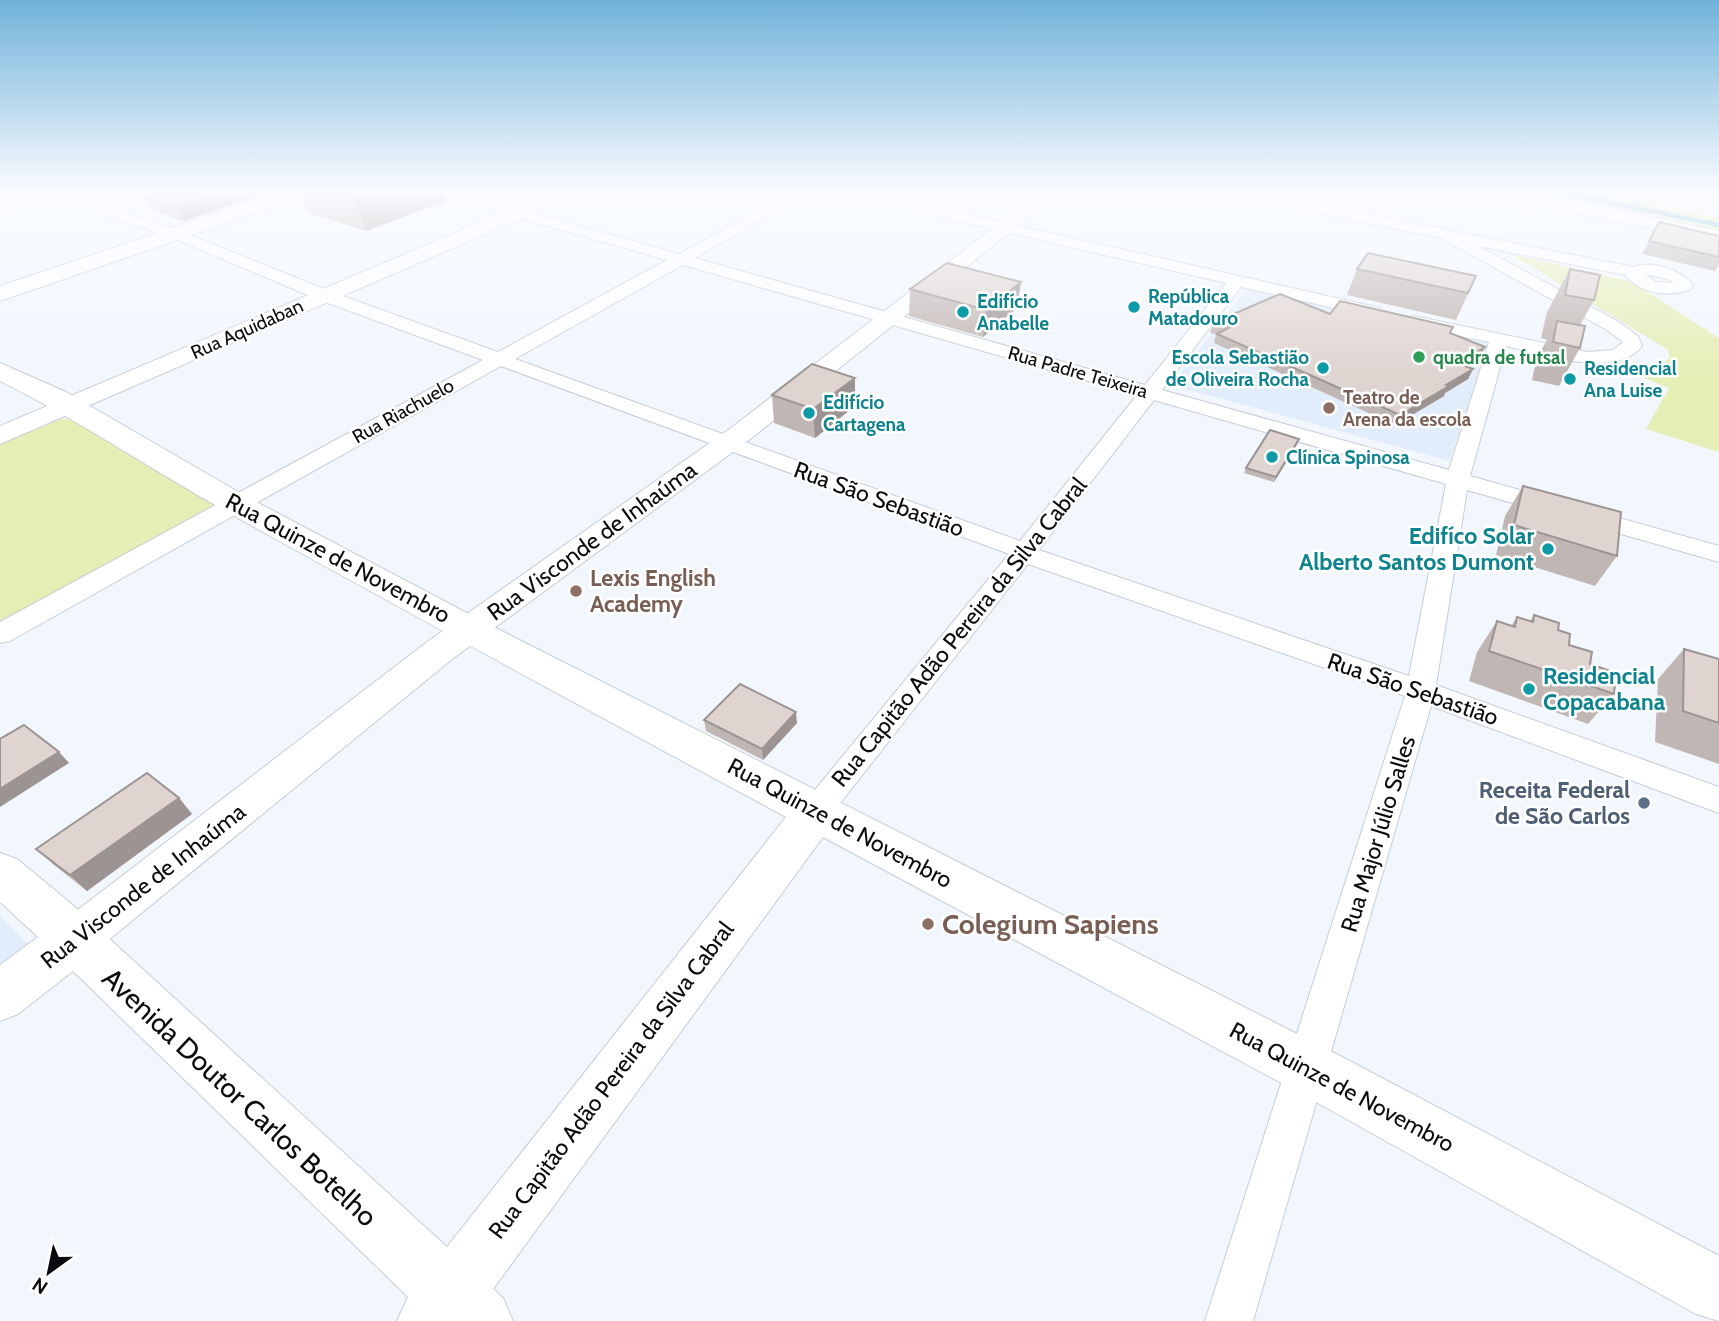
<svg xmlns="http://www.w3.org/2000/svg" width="1719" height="1321" font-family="Cabin,sans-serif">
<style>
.built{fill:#e2edfc}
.green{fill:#e5eeb5}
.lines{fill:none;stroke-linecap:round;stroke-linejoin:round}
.stream{stroke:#5fb0c5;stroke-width:4.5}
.minor-casing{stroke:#c7cdd5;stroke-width:2}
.tertiary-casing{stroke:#c7cdd5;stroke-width:2}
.secondary-casing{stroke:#c7cdd5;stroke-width:2}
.primary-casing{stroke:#c7cdd5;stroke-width:2}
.minor{fill:#fff;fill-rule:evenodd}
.tertiary{fill:#fff;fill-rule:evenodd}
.secondary{fill:#fff;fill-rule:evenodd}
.primary{fill:#fff;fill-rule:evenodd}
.wall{fill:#c0b6b3}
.shaded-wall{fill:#9c9492}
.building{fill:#dfd4d0;stroke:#9c9492;stroke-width:2}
.culture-dot{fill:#0f9aa8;stroke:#fff;stroke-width:2.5}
.leisure-dot{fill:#2e9e5b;stroke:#fff;stroke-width:2.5}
.education-dot{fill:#8d6e63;stroke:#fff;stroke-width:2.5}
.service-dot{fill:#5c6f8a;stroke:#fff;stroke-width:2.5}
.labels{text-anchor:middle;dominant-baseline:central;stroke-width:5;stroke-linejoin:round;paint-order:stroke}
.far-culture-label{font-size:19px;font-weight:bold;fill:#0d838f;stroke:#fff;text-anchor:start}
.far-street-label{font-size:19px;fill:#090b0e;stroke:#fff}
.far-leisure-label{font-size:19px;font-weight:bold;fill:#27864d;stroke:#fff;text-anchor:start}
.far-education-label{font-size:19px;font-weight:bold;fill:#785e54;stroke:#fff;text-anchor:start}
.street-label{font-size:23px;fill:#090b0e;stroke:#fff}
.culture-label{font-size:23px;font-weight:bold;fill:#0d838f;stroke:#fff;text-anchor:end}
.education-label{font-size:23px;font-weight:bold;fill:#785e54;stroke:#fff;text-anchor:start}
.service-label{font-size:23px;font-weight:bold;fill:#4e5e75;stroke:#fff;text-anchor:end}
.near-education-label{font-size:28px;font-weight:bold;fill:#785e54;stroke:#fff;text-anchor:start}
.near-street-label{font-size:28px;fill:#090b0e;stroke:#fff}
</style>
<rect width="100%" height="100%" fill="#f2f7fe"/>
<!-- built -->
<g class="built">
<polygon points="1247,288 1488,344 1450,461 1171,385"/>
<polygon points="0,916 30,946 0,969"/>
</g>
<!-- green -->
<g class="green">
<polygon points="1505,190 1585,190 1719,217 1719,235"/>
<polygon points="1511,254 1632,282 1719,338 1719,452 1646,429 1669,388 1639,376 1639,372 1664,364 1670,357 1668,350"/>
<polygon points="78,418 221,500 215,509 0,622 0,445 58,420"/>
</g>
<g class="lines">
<!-- stream -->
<polyline class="stream" points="1550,190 1719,225"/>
<defs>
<path id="minor" d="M35 190H57L183 232 329 291 498 352 667 260 431 193 429 190H452L679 254 796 190H814L695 258 1145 385 1226 283 841 194 834 190H861L1380 308 1383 312 1374 317 1241 287 1162 390 1449 470 1489 342 1408 325 1405 321 1408 317 1414 316 1588 352 1613 350 1623 342 1607 330 1441 238 1223 194 1216 190H1245L1634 267C1652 260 1682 270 1693 285L1691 289C1669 298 1641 294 1625 275L1478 246 1619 322 1638 336 1642 346C1616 380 1541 354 1506 346L1470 476 1719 546V562L1467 490 1436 685 1719 787V813L1431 706 1253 1321H1205L1405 696 1028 564 827 820 816 824 805 820 800 811 805 802 1009 554 501 366 10 641 0 643V622L483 360 317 299 173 238ZM683 265 1137 395 1020 541 515 359ZM1645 274 1670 280 1674 283 1656 282ZM1154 400 1446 484 1409 676 1039 550Z"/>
<g id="tertiary">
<polygon points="556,190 581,190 578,194 0,444 0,426"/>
<polygon points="1043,190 1063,190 749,440 451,660 90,955 74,961 58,955 51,940 58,925 427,642 731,428"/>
</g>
<g id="secondary">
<polygon points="32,190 63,190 60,194 0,212 0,200"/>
<polygon points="284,190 314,190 311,194 0,301 0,286"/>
<path d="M0 363 66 392 247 497 482 621 1327 1049 1719 1256V1321L1696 1314 1289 1087 823 837 493 1289 503 1298 513 1321H397L408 1297 73 971 18 1014 0 1021V965L38 937 0 902V853L17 859 68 901 447 1247 786 817C599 716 414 616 229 513 152 470 79 420 0 381Z"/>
</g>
<polygon id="primary" points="1486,190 1525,190 1719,231 1719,243 1496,196"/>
</defs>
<!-- minor casing -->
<use href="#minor" class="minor-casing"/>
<!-- tertiary casing -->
<use href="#tertiary" class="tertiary-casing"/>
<!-- secondary casing -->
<use href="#secondary" class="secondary-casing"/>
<!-- primary casing -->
<use href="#primary" class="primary-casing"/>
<!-- minor -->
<use href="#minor" class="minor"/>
<!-- tertiary -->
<use href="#tertiary" class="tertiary"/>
<!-- secondary -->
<use href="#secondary" class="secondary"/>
<!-- primary -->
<use href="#primary" class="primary"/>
</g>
<!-- wall -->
<g class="wall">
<polygon points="168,190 264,190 266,193 184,221 152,210 146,197"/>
<polygon points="300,190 441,190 445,201 366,231 308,213"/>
<polygon points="1659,222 1719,236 1719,264 1715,271 1642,254"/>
<polygon points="1357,269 1476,276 1456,320 1347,295"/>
<polygon points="1570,269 1594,300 1580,325 1580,348 1559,386 1532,380 1537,357 1547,340 1541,338 1547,312"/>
<polygon points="910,289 1017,308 983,337 909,316"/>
<polygon points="1330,314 1450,333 1485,347 1480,357 1465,366 1473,369 1468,379 1445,393 1444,396 1395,425 1214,343 1216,334 1210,333 1213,323"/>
<polygon points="855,378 855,406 815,438 774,423 772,395"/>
<polygon points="1299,439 1297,444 1274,482 1244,473 1246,468"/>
<polygon points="1523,486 1617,556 1595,586 1496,555 1505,516"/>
<polygon points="1534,615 1558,630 1569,645 1590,664 1614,694 1588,724 1469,681 1477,652 1497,621 1511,626 1517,617 1530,621"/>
<polygon points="1684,649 1719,659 1719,764 1655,742 1658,679"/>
<polygon points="704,720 797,723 763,760 706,731"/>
<polygon points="179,798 192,814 87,891 54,865 36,849"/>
</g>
<!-- shaded-wall -->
<g class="shaded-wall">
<polygon points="233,190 264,190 266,193 184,221 178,208"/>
<polygon points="351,190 441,190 445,201 366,231"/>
<polygon points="1021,282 1017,308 983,337 986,310"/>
<polygon points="1485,347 1480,357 1453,373 1458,363"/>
<polygon points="1473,369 1468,379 1445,393 1444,396 1395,425 1400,415"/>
<polygon points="855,378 855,406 815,438 813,409"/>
<polygon points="1299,439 1297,444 1274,482 1276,477"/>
<polygon points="796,712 797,723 763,760 762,749"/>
<polygon points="59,752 69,763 0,807 0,789"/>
<polygon points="179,798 192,814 87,891 70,875"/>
</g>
<!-- building -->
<g class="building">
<polygon points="168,190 233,190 178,208 146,197"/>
<polygon points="1659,222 1719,236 1719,257 1649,241"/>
<polygon points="1368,253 1476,276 1468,293 1357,269"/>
<polygon points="947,263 1021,282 986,310 910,289"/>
<polygon points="1570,269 1600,275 1594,300 1565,295"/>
<polygon points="1280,294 1330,314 1340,301 1453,327 1450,333 1485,347 1458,363 1473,369 1446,385 1449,386 1400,415 1217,334 1230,327 1213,323"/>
<polygon points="1557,321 1585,326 1580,348 1553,342"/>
<polygon points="812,364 855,378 813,409 772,395"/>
<polygon points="1270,430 1299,439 1276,477 1246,468"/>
<polygon points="1523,486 1621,512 1617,556 1514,525"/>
<polygon points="1534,615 1559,623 1558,630 1570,634 1569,645 1592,652 1590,664 1616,673 1614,694 1489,651 1497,621 1515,627 1517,617 1533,622"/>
<polygon points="1684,649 1719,659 1719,723 1683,711"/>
<polygon points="740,684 796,712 762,749 704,720"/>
<polygon points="24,725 59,752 0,789 0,739"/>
<polygon points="147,773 179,798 70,875 36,849"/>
</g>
<!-- sky -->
<linearGradient id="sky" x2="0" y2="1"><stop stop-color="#71b2da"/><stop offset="0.51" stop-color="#f9fbff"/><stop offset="1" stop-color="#f9fbff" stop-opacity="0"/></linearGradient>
<rect width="1719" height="375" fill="url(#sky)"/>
<!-- markers -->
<g class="culture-dot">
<circle cx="1134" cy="307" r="7"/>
<circle cx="963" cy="312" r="7"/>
<circle cx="1323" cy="368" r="7"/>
<circle cx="1570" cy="379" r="7"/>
<circle cx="809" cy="413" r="7"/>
<circle cx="1272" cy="457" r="7"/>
<circle cx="1548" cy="549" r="7"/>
<circle cx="1529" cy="689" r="7"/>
</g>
<circle class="leisure-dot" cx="1419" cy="357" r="7"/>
<g class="education-dot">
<circle cx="1329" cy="408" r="7"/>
<circle cx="576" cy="591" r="7"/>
<circle cx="928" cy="924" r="7"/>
</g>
<circle class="service-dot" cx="1644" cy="803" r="7"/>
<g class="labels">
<!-- far-culture labels -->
<g class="far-culture-label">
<text x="1148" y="296">República<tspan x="1148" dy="22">Matadouro</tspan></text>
<text x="977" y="301">Edifício<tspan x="977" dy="22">Anabelle</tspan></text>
<text x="1309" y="357" text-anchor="end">Escola Sebastião<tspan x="1309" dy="22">de Oliveira Rocha</tspan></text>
<text x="1584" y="368">Residencial<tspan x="1584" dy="22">Ana Luise</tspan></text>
<text x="823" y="402">Edifício<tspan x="823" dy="22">Cartagena</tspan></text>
<text x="1286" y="457">Clínica Spinosa</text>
</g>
<!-- far-street labels -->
<g class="far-street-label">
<text transform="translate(247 329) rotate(-24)">Rua Aquidaban</text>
<text transform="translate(1078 372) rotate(16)">Rua Padre Teixeira</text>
<text transform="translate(403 411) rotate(-29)">Rua Riachuelo</text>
</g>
<!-- far-leisure labels -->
<g class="far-leisure-label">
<text x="1433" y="357">quadra de futsal</text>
</g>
<!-- far-education labels -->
<g class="far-education-label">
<text x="1343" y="397">Teatro de<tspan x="1343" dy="22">Arena da escola</tspan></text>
</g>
<!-- street labels -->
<g class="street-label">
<text transform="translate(879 499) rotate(20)">Rua São Sebastião</text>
<text transform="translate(592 541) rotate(-36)">Rua Visconde de Inhaúma</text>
<text transform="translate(338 558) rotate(28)">Rua Quinze de Novembro</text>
<text transform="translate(959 632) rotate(-51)">Rua Capitão Adão Pereira da Silva Cabral</text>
<text transform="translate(1413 689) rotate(19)">Rua São Sebastião</text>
<text transform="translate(840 823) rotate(28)">Rua Quinze de Novembro</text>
<text transform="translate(1378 834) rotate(-73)">Rua Major Júlio Salles</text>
<text transform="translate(143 886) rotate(-38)">Rua Visconde de Inhaúma</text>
<text transform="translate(611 1080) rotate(-53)">Rua Capitão Adão Pereira da Silva Cabral</text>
<text transform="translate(1342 1087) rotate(28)">Rua Quinze de Novembro</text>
</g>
<!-- culture labels -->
<g class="culture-label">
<text x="1534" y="536">Edifíco Solar<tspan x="1534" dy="26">Alberto Santos Dumont</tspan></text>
<text x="1543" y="676" text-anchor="start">Residencial<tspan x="1543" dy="26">Copacabana</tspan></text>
</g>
<!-- education labels -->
<g class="education-label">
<text x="590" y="578">Lexis English<tspan x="590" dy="26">Academy</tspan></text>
</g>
<!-- service labels -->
<g class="service-label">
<text x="1630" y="790">Receita Federal<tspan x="1630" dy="26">de São Carlos</tspan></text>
</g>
<!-- near-education labels -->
<g class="near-education-label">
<text x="942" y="924">Colegium Sapiens</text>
</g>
<!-- near-street labels -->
<g class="near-street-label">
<text transform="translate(240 1097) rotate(43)">Avenida Doutor Carlos Botelho</text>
</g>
</g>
<!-- north arrow -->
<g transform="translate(49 1272) rotate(213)" stroke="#ffffff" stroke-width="5" paint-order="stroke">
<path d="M0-5L12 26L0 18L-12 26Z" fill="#090b0e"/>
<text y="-10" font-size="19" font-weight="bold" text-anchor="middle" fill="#090b0e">N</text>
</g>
</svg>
